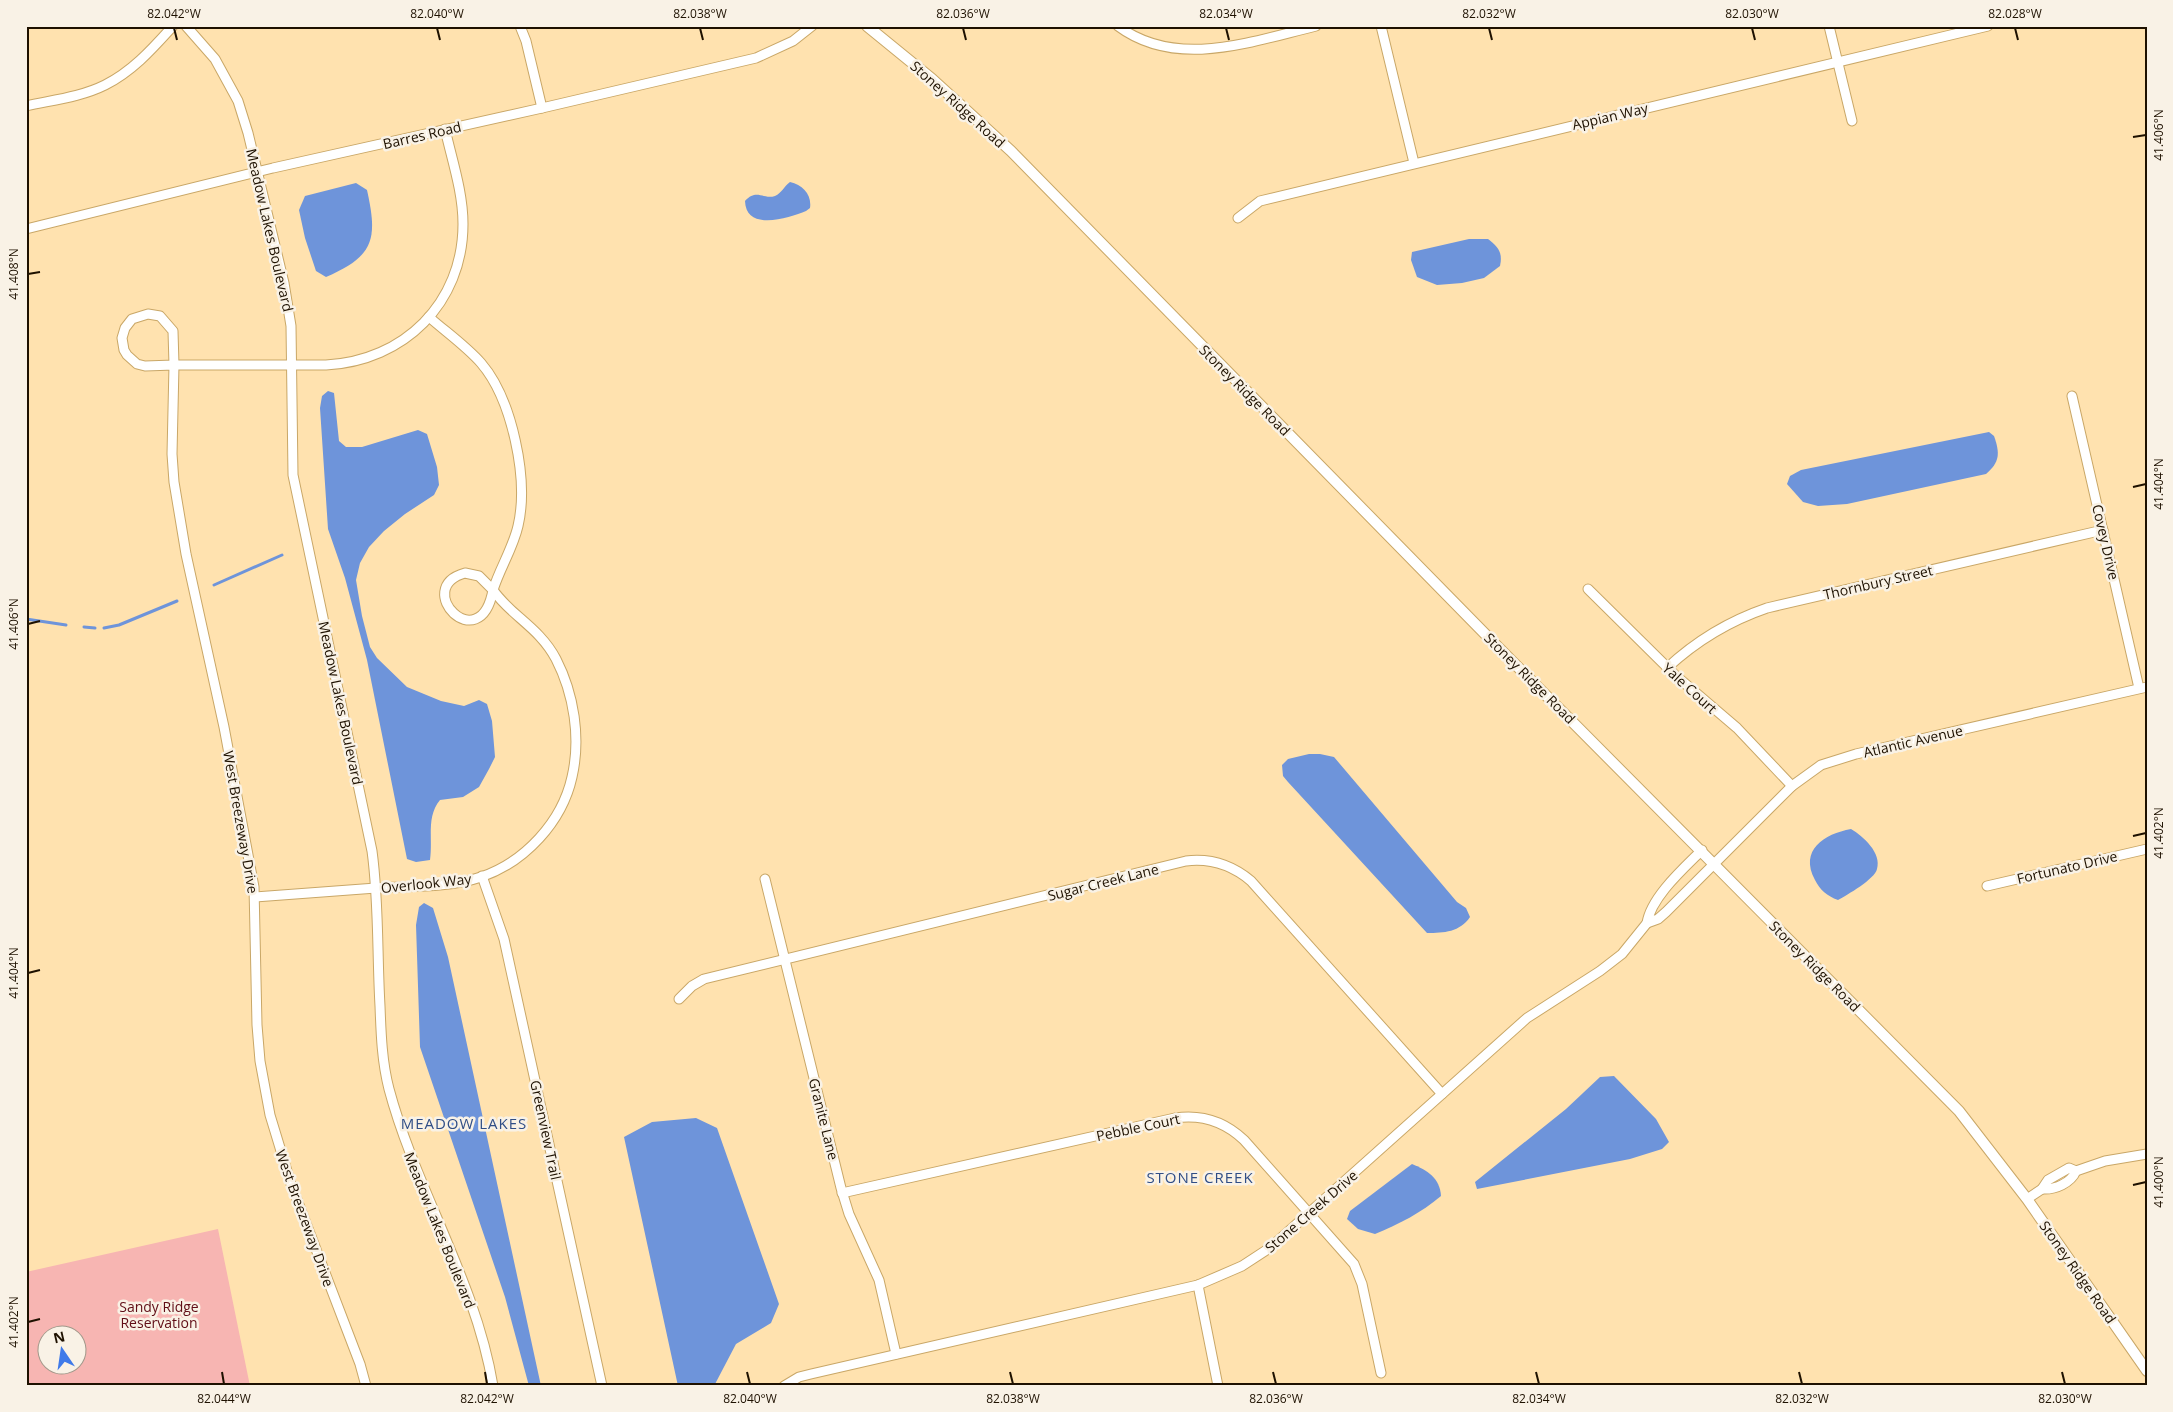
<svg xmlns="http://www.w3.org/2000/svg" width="2173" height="1412" font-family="'Open Sans',sans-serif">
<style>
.green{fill:#f7b5b2;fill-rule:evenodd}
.water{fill:#6e94da}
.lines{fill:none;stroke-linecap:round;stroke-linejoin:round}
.stream{stroke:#6e94da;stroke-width:3}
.minor-casing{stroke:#c9a767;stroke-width:11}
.tertiary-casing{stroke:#c9a767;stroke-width:12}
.minor{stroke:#fff;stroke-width:9}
.tertiary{stroke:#fff;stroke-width:10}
.ticks{fill:none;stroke:#1e1100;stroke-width:2}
.labels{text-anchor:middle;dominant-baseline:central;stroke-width:5;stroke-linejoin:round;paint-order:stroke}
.street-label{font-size:14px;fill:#1e1100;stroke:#f9f2e6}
.park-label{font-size:14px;fill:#600d16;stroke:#f9f2e6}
.neighbourhood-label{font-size:15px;letter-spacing:1px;fill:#304e86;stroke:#f9f2e6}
.neatline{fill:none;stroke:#1e1100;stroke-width:2}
.ticks-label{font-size:12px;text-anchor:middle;fill:#1e1100}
</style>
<rect width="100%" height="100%" fill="#ffe2af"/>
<!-- green -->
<path class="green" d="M218 1229 250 1386H26V1272ZM48 1334H78V1364H48Z"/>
<!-- water -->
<g class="water">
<path d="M790 182C803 185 812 195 810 208L806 211C789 218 746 232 745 201 757 188 763 200 775 196 782 193 784 186 790 182Z"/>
<path d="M356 183 367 190C378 240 374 256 326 277L316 271 305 238 299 210 305 196Z"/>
<path d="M1469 239H1488C1498 247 1503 252 1500 266L1484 278 1462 283 1437 285 1417 277 1411 260 1412 252Z"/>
<path d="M328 391 334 393 339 441 346 447H362L418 430 427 434 437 467 439 485 434 495 405 514 384 531 369 547 360 563 356 580 362 616 370 647 377 658 407 687 441 701 464 706 479 700 487 704 492 721 495 757 489 769 479 787 463 797 440 800C426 817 433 838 430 860L416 862 407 859 367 660 345 578 328 529 320 408 322 396Z"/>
<path d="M1989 432 1994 436C2000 453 2000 462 1986 474L1847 504 1818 506 1803 502 1787 484 1790 476 1801 470Z"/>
<path d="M1309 754H1320L1334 757 1457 902 1466 908 1470 917C1460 932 1444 933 1427 933L1288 782 1283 776 1282 765 1288 759Z"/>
<path d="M1851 829C1863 836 1882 853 1877 869 1875 879 1847 895 1838 900 1827 896 1820 890 1815 880 1799 850 1824 834 1851 829Z"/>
<polygon points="424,903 433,908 448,957 541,1386 529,1386 505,1297 420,1047 416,925 419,907"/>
<polygon points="1614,1076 1656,1119 1669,1142 1662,1149 1630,1159 1477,1189 1475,1182 1566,1109 1600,1077"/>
<polygon points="696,1118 717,1128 779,1304 771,1323 736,1344 714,1386 678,1386 624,1137 652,1122"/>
<path d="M1412 1164C1427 1170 1440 1178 1441 1196 1421 1213 1399 1224 1375 1234L1358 1229 1347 1219 1350 1211Z"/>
</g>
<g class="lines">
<!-- stream -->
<g class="stream">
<polyline points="214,585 282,555"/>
<polyline points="26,619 66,625"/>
<polyline points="84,627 95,628"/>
<polyline points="104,628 119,625 177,601"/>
</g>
<defs>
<g id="minor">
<path d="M186 26 215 59 238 101 248 133 284 283 291 326 293 475 372 851C379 902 377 954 380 1006 381 1034 382 1062 389 1089 416 1190 476 1282 493 1386"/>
<polyline points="520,26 526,41 542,108"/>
<path d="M1118 26C1177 70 1253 41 1316 26"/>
<polyline points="1381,26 1414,163"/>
<polyline points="1829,26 1852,121"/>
<path d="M26 106C53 100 81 97 105 85 133 71 153 48 173 26"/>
<polyline points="1238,218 1260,201 1988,26"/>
<polyline points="26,229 273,168 542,108 756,58 793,41 812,26"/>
<polyline points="2072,396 2139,688"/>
<path d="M465 573 479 576 493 590C480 660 411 588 465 573Z"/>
<polyline points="1588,589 1675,675 1737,728 1792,786"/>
<path d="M1667 668C1696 641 1729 621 1767 608L2103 530"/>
<path d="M1702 850C1684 868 1651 897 1647 923L1658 919 1666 912 1792 786 1821 765 1856 754 2147 687"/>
<polyline points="482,876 504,939 602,1386"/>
<polyline points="765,879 841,1188 849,1214 879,1280 896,1354"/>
<polyline points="1987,886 2147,849"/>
<path d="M255 897C296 894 336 891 376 888 410 886 449 888 481 877 525 862 562 822 572 777 581 738 574 694 556 659 539 627 511 616 493 590 500 568 513 548 518 526 529 479 512 399 481 363 466 346 446 332 429 317"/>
<path d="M679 999 692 986 704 979 1186 861C1211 858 1232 865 1251 881L1442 1094"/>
<path d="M2042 1189C2055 1190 2071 1183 2076 1171"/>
<path d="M842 1193 1175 1118C1202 1114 1224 1121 1244 1140L1354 1264 1362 1284 1381 1373"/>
<polyline points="2027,1199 2042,1189 2048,1180 2069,1168 2076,1171 2105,1161 2147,1154"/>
<polyline points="1198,1285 1218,1386"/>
<path d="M366 1386 360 1364 291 1184 270 1115 260 1061 257 1025 254 887 224 727 186 554 174 482 172 454 174 365 173 331 160 316 148 314 132 319 125 328 122 338 124 350 127 355 137 364 145 366 174 365H326C404 361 463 303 463 224 463 192 452 160 445 129"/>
<polyline points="784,1386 799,1377 811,1374 1198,1285 1242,1266 1271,1247 1527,1018 1600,971 1622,954 1647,923"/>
</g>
<polyline id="tertiary" points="867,26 932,79 1011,151 1492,641 1959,1111 2027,1199 2147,1371"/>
</defs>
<!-- minor casing -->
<use href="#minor" class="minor-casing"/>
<!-- tertiary casing -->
<use href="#tertiary" class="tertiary-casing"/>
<!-- minor -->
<use href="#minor" class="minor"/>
<!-- tertiary -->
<use href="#tertiary" class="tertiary"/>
</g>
<!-- ticks -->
<path class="ticks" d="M174 28 177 40M437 28 440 40M700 28 703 40M963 28 966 40M1226 28 1229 40M1489 28 1492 40M1752 28 1755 40M2015 28 2018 40M2133 137 2146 135M28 274 40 272M2133 487 2146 484M28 624 40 621M2133 836 2146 833M28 973 40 970M2133 1185 2146 1182M28 1322 40 1319M222 1372 224 1384M485 1372 487 1384M747 1372 750 1384M1010 1372 1013 1384M1273 1372 1276 1384M1536 1372 1539 1384M1799 1372 1802 1384M2062 1372 2065 1384"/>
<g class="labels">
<!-- street labels -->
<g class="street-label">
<text transform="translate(958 104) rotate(42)">Stoney Ridge Road</text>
<text transform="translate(1610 116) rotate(-13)">Appian Way</text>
<text transform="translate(422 135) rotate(-13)">Barres Road</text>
<text transform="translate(270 230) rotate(77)">Meadow Lakes Boulevard</text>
<text transform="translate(1245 390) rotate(45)">Stoney Ridge Road</text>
<text transform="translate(2106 542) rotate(77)">Covey Drive</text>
<text transform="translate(1878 582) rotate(-13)">Thornbury Street</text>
<text transform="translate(1530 678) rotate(45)">Stoney Ridge Road</text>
<text transform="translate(1690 688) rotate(42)">Yale Court</text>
<text transform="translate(341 703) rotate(78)">Meadow Lakes Boulevard</text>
<text transform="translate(1913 741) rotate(-13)">Atlantic Avenue</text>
<text transform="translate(241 822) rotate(80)">West Breezeway Drive</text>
<text transform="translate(2067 867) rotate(-13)">Fortunato Drive</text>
<text transform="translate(1103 882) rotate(-14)">Sugar Creek Lane</text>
<text transform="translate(426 883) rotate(-6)">Overlook Way</text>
<text transform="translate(1815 966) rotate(45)">Stoney Ridge Road</text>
<text transform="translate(824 1119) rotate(76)">Granite Lane</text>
<text transform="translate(1138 1127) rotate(-12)">Pebble Court</text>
<text transform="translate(546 1130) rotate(78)">Greenview Trail</text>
<text transform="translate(1311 1211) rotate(-41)">Stone Creek Drive</text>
<text transform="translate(305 1218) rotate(70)">West Breezeway Drive</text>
<text transform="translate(440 1230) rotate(68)">Meadow Lakes Boulevard</text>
<text transform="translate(2078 1272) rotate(55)">Stoney Ridge Road</text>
</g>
<!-- park labels -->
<g class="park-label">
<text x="159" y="1306">Sandy Ridge<tspan x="159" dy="16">Reservation</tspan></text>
</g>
<!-- neighbourhood labels -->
<g class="neighbourhood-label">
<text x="464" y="1123">MEADOW LAKES</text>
<text x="1200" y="1177">STONE CREEK</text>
</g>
</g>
<!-- border -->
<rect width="2173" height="1412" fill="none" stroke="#f9f2e6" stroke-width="55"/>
<!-- north arrow -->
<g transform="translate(62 1350) rotate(347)"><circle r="24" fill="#f9f2e6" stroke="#a1988a"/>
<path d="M0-4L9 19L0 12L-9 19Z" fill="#3f7ae9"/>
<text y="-8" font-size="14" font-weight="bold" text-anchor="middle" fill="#1e1100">N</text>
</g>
<rect x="28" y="28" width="2118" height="1356" class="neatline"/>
<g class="ticks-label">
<text x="174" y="18">82.042°W</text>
<text x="437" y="18">82.040°W</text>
<text x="700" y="18">82.038°W</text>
<text x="963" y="18">82.036°W</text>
<text x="1226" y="18">82.034°W</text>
<text x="1489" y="18">82.032°W</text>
<text x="1752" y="18">82.030°W</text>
<text x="2015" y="18">82.028°W</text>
<text transform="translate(2159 135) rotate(-90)" y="4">41.406°N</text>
<text transform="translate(14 274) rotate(-90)" y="4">41.408°N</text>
<text transform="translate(2159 484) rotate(-90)" y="4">41.404°N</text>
<text transform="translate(14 624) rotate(-90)" y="4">41.406°N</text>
<text transform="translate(2159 833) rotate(-90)" y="4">41.402°N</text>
<text transform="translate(14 973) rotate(-90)" y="4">41.404°N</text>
<text transform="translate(2159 1182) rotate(-90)" y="4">41.400°N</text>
<text transform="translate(14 1322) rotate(-90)" y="4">41.402°N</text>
<text x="224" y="1403">82.044°W</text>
<text x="487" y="1403">82.042°W</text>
<text x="750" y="1403">82.040°W</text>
<text x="1013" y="1403">82.038°W</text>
<text x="1276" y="1403">82.036°W</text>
<text x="1539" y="1403">82.034°W</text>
<text x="1802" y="1403">82.032°W</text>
<text x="2065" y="1403">82.030°W</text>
</g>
</svg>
